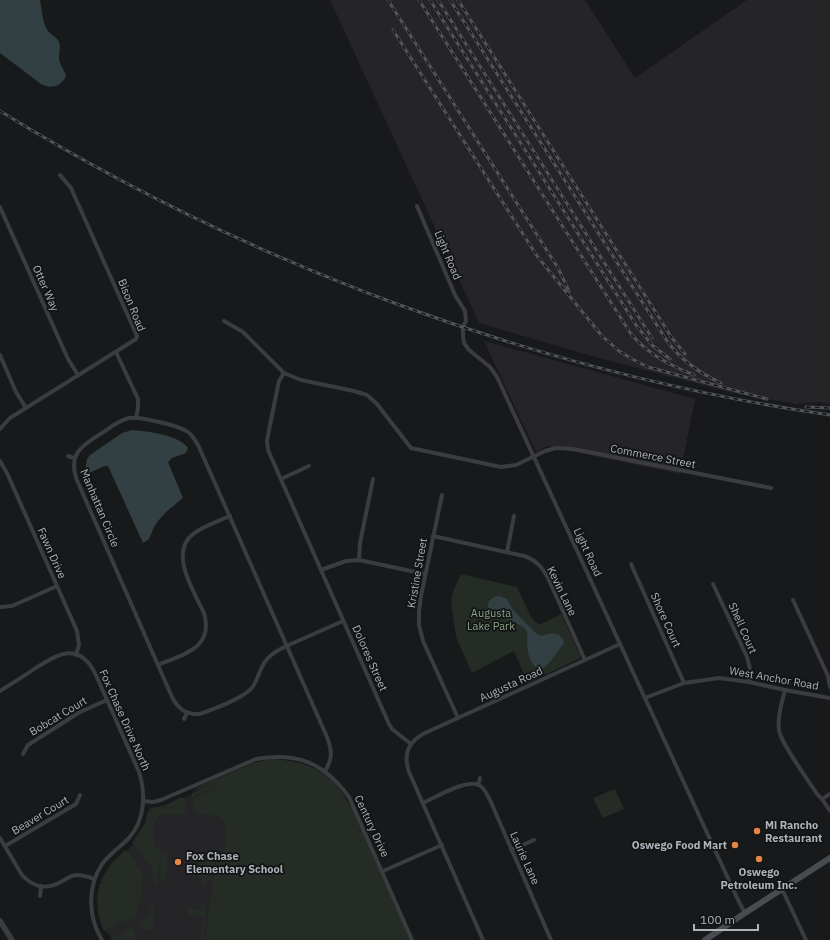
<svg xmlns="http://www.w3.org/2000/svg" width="830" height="940" font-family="'IBM Plex Sans',sans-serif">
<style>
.built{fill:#252527}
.green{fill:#252c25}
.water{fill:#323f43}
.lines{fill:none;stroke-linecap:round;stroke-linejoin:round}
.minor{stroke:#3a3c3f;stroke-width:4}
.tertiary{stroke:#3a3c3f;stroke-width:5.5}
.secondary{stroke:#484b4f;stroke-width:6}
.rail-casing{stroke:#515458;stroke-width:3}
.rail{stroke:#131415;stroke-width:1.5;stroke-dasharray:4.5;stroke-linecap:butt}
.poi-dot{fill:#e58646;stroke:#131415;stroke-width:1.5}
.labels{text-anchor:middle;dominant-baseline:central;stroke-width:3.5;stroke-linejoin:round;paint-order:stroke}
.street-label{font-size:11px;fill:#acb3b9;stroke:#131415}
.park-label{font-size:11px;fill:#8aa284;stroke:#131415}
.poi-label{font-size:11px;font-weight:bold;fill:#acb3b9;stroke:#131415;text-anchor:start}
</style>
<rect width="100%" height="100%" fill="#18191a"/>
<!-- built -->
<g class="built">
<polygon points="330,0 585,0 635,78 747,0 830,0 830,405 820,402 797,404 737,394 595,357 479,323"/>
<polygon points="484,341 695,399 680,474 547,446 536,452"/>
<polygon points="215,784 228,817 227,849 243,864 214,940 112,940 104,928 100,892 105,876 114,863 134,844 142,832 151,809 159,809"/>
</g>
<!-- green -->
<g class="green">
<polygon points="461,574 517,587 531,617 539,625 561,614 580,655 580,658 528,683 514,651 472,673 456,637 451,602 453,591"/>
<path d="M272 759C314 762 335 774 354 813L410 940H206L208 911 210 910 212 880 218 872 219 874 220 868 225 867 224 865 221 864 218 867 211 855C218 855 224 852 225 845L227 847V842L225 841C226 813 223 816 197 814L195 812 193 799 216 787 215 786 192 797V793L214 783 191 792 200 786 253 763Z"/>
<polygon points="615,789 624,809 603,818 593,798"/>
<path d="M182 797C187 801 188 808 185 813 175 818 161 808 156 822L150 808 163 806Z"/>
<path d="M149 809C151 813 154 819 154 824 155 835 150 845 162 852L160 860 157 884H153L152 867 132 843 144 825Z"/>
<path d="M125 850 138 862 136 865 142 873H146V875H142L141 900 144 902 140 903 136 912 138 915C132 920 126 920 119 923 114 925 110 930 104 931 97 915 95 899 100 883H102L103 882H101V880L111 864Z"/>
<path d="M163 852 168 853C167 863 169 879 160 883L161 860Z"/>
<path d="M199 854 209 855C216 869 221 865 210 880H207V886L202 885V879L197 878Z"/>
<polygon points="201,904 206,905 204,940 202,940 203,916 187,915 187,908 200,910"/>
<polygon points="151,906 154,907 154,921 152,930 141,930 139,924 147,916"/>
<polygon points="132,928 138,940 111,940 116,934 117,935 127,931 127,929"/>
</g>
<!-- water -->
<g class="water">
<path d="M0 0H40C42 10 42 22 48 31 51 35 57 37 59 42 61 48 59 52 59 58 59 64 64 69 66 76 61 87 51 89 41 84L0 53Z"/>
<path d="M132 430C147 431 179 435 188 448L186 453 172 458 168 462 183 498 166 512 158 521 154 527 149 539 143 543 108 466H105L89 473 85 470 87 459 90 455 122 433Z"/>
<path d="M499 596 507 599 513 610 537 634 542 636C551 632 562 632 564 643 562 646 560 648 558 651 552 658 549 666 540 670 529 665 527 650 527 640 527 637 528 633 526 630 520 622 493 617 488 609 486 602 493 596 499 596Z"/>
</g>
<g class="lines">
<!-- minor -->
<g class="minor">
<polyline points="417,206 455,295 465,311 466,321 463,327 463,336 464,343 469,350 490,367 497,377 738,900 745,913"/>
<polyline points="0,207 68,359 78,375"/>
<polyline points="224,321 243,332 284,373 301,380 354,391 367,395 377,404 411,448 501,467 516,465 545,451 556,448 573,449 771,488"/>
<polyline points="116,352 138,399 138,408 136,418"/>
<polyline points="0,355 16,392 26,408"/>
<polyline points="284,373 279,381 270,425 267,441 268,450 389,724 392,729 411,744"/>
<polyline points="0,429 10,418 136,339 137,336 71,188 60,175"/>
<polyline points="68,456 74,458"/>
<polyline points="0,461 7,473 77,631 79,645 76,655"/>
<polyline points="281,479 309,466"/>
<polyline points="442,495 421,596 419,612 419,625 423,641 458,718"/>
<path d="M433 536 524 556C536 560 542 567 548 578L585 660"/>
<polyline points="507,552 514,516"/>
<polyline points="359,560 360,543 373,479"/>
<polyline points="631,564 684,683"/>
<polyline points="321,570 346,561 359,560 425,574"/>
<polyline points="713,584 747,657 750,669 749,682"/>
<polyline points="793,600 828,676 830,687"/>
<polyline points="0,607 12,606 57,586"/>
<path d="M158 665C184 654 214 648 204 613 193 590 167 550 196 532 206 525 219 521 230 516"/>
<path d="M785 690C782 702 777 717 779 730 780 742 809 781 817 794L822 799 830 794"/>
<path d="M0 691C11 684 23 677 34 669 57 655 78 640 95 673L139 772C146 794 145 820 129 838 120 847 110 854 102 864 87 887 88 917 102 940"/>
<polyline points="645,698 684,683 719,678 749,682 785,690 830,698"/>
<polyline points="184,719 187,713"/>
<polyline points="23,754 28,745 80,712 107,700"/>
<path d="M325 771C333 759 332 750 327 737L199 447C196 441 193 436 188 432 180 426 139 416 129 418 120 420 112 426 105 431 85 444 68 451 76 478L172 697C178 709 186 715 200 714 216 708 239 700 251 689 257 682 258 674 262 667 268 654 280 649 291 644L343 621"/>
<polyline points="478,785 480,778"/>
<polyline points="822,799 830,811"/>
<path d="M143 801 153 802 161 800 256 759C298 752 324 763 349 797L412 940"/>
<path d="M423 803C436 797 466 779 479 785 485 788 487 795 490 800L551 940"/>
<path d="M0 838 22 875C32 886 45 890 59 883 64 880 70 876 76 875 82 875 89 877 94 879"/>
<polyline points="5,846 76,804 80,795"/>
<polyline points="511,850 534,840"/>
<polyline points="383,871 442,845"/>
<polyline points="782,889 806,940"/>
<polyline points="40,896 41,886"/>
<path d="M483 940 409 772C403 754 408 742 425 733L620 644"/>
</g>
<!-- tertiary -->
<polyline class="tertiary" points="0,921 12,940"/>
<!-- secondary -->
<polyline class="secondary" points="705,940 745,913 830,858"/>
<defs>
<g id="rail">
<polyline points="388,0 558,268 569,291"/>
<path d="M419 0 631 334C648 354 669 365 694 375"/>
<polyline points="430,0 636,325 652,345 670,359"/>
<polyline points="438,0 652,338"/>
<path d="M450 0 667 341C681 360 699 373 721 383"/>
<polyline points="458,0 672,338 685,354"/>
<polyline points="393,30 537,256 602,336 619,351 634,360 648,367 767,399"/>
<path d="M0 111C252 266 537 372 830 415"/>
<polyline points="806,407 830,408"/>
</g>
</defs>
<!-- rail casing -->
<use href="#rail" class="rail-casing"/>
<!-- rail -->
<use href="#rail" class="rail"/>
</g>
<!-- markers -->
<g class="poi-dot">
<circle cx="757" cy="831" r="4"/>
<circle cx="735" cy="845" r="4"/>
<circle cx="759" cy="859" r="4"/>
<circle cx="178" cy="862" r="4"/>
</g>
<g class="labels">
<!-- street labels -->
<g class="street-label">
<text transform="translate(448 255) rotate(67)">Light Road</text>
<text transform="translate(46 288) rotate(66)">Otter Way</text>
<text transform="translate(132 305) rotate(68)">Bison Road</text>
<text transform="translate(653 456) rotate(11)">Commerce Street</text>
<text transform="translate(100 508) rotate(67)">Manhattan Circle</text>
<text transform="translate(588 552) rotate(65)">Light Road</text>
<text transform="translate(52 553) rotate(66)">Fawn Drive</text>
<text transform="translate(417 573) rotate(-80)">Kristine Street</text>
<text transform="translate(562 591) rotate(64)">Kevin Lane</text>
<text transform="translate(666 620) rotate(66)">Shore Court</text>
<text transform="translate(743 628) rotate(66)">Shell Court</text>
<text transform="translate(370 658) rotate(66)">Dolores Street</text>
<text transform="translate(774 678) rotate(10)">West Anchor Road</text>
<text transform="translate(511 684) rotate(-25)">Augusta Road</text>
<text transform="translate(58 716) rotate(-31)">Bobcat Court</text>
<text transform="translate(125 720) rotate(66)">Fox Chase Drive North</text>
<text transform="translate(40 815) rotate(-31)">Beaver Court</text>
<text transform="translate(372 826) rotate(65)">Century Drive</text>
<text transform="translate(525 858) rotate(66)">Laurie Lane</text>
</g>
<!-- park labels -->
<g class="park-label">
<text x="491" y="613">Augusta<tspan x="491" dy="13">Lake Park</tspan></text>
</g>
<!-- poi labels -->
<g class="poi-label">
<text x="765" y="825">Mi Rancho<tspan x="765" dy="13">Restaurant</tspan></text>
<text x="727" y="845" text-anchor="end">Oswego Food Mart</text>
<text x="186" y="856">Fox Chase<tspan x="186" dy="13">Elementary School</tspan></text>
<text x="759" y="872" text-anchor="middle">Oswego<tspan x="759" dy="13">Petroleum Inc.</tspan></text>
</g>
</g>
<!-- scale -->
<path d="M694 924v6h64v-6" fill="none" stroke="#acb3b9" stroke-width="2"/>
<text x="700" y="924" font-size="12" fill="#acb3b9" stroke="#131415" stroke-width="3" paint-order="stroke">100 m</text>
</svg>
